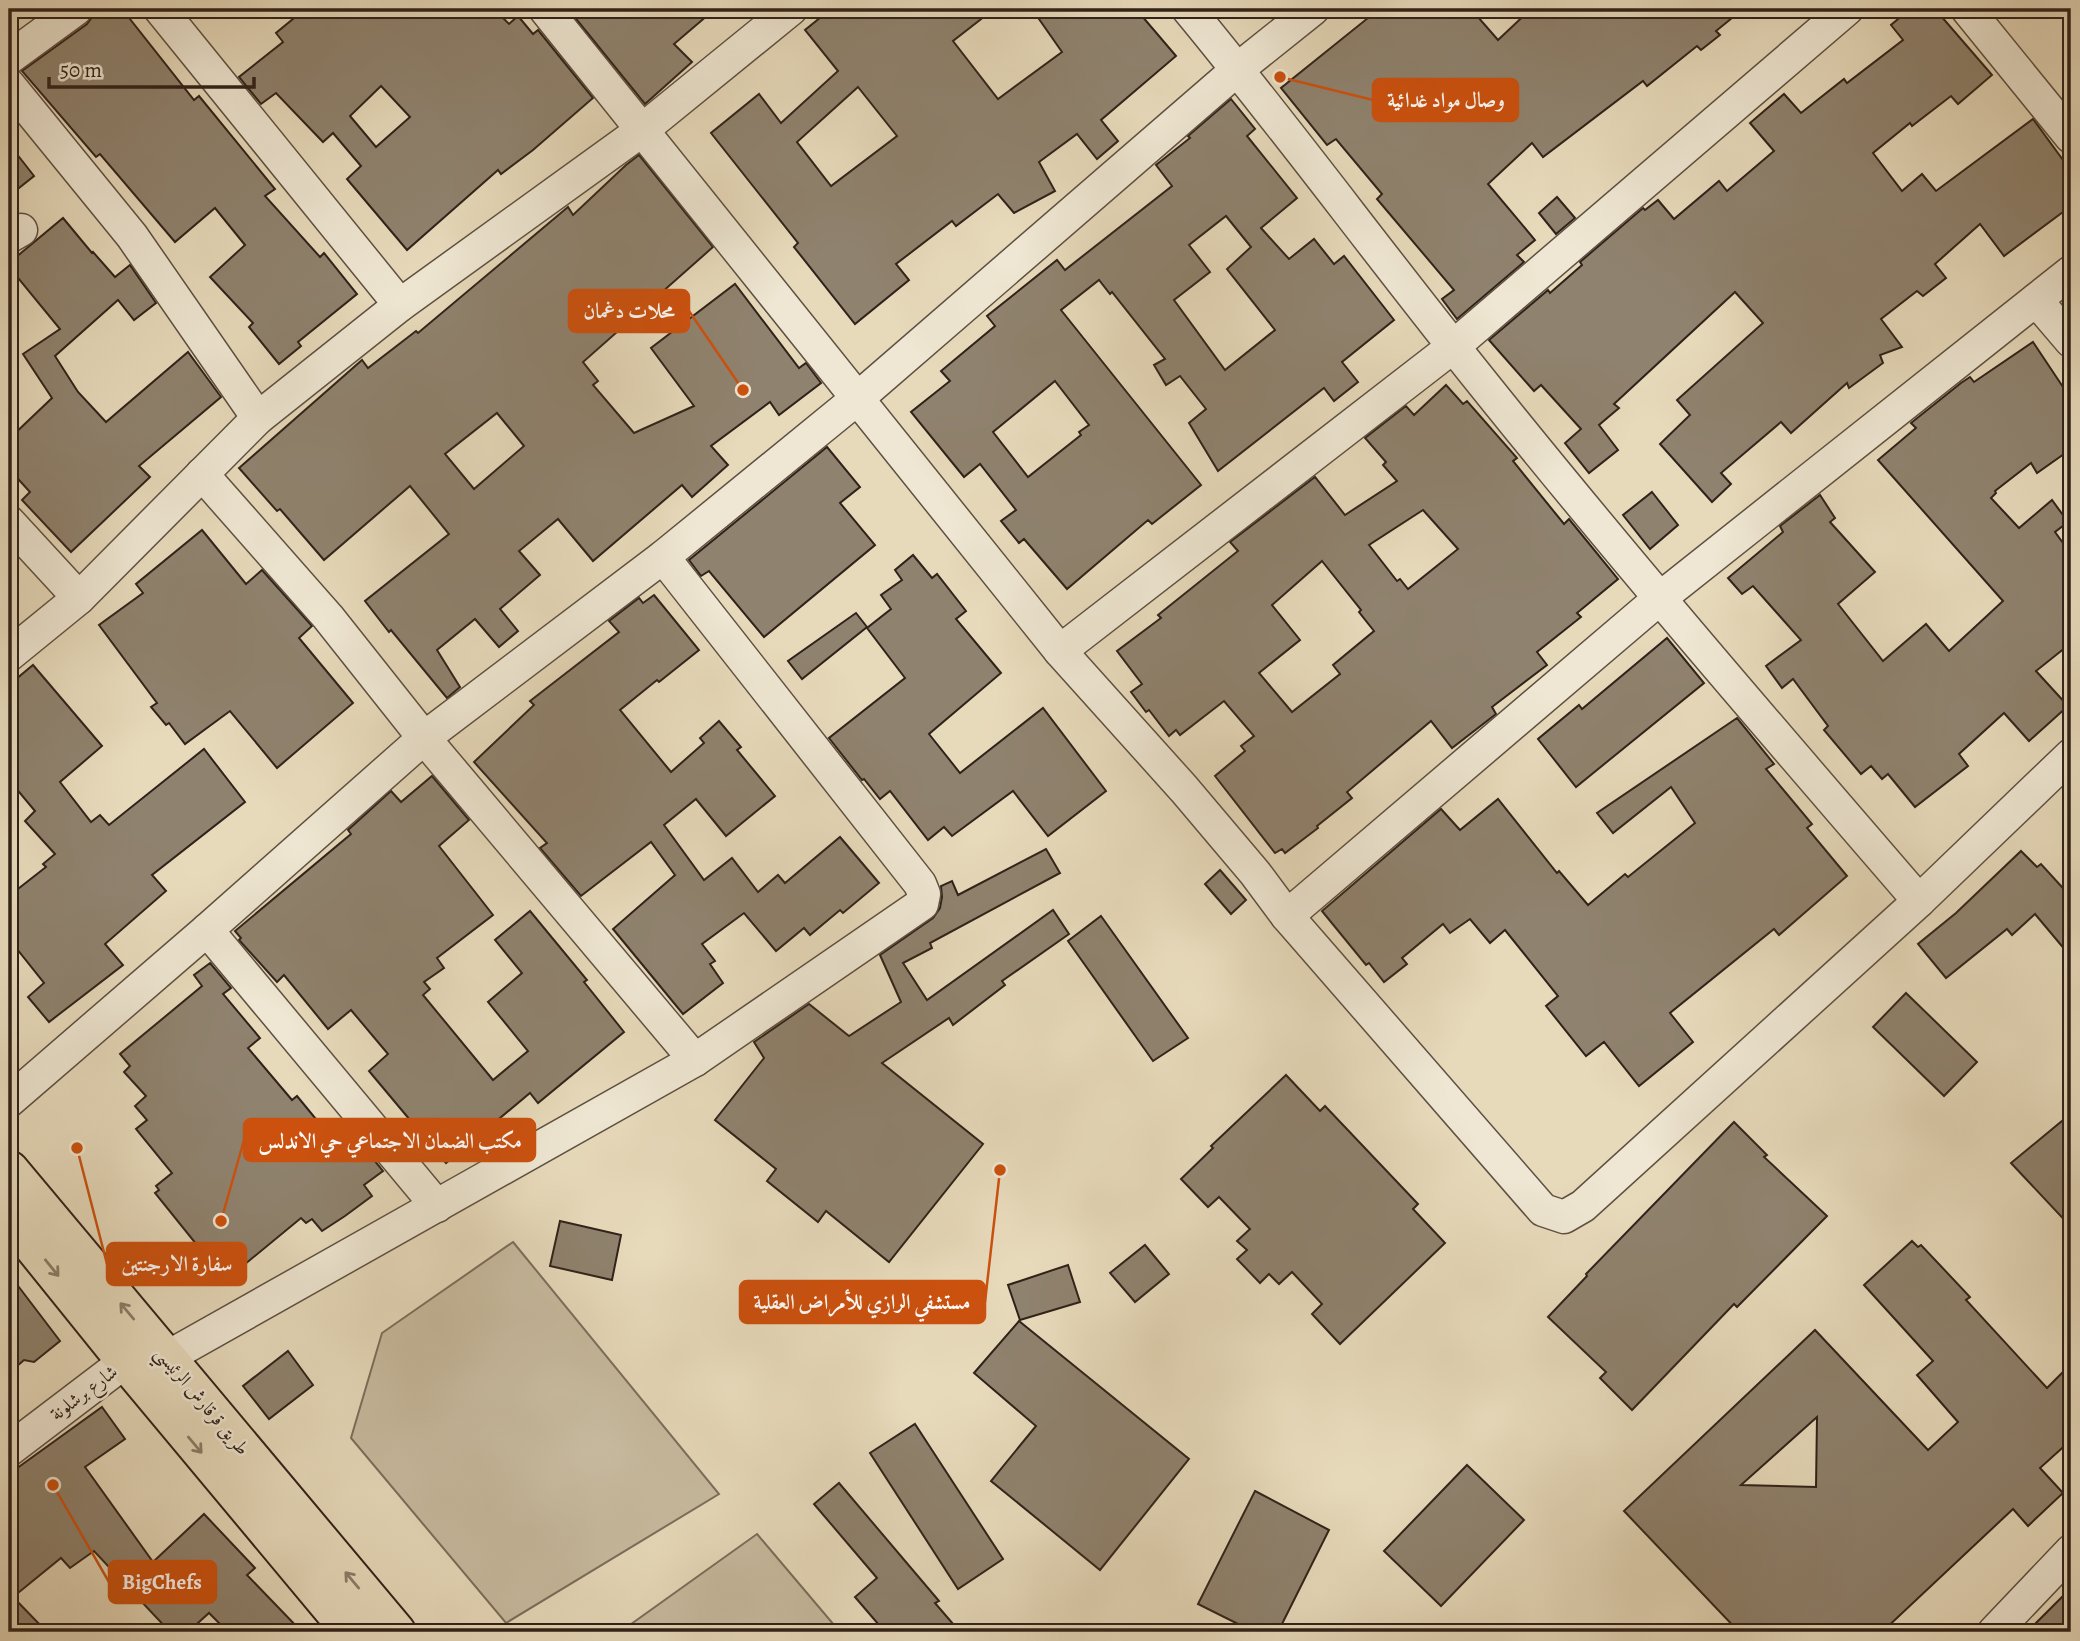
<svg xmlns="http://www.w3.org/2000/svg" width="2080" height="1641" font-family="Alegreya,Amiri,serif">
<style>
.green{fill:#c8bba0;stroke:#7c6e5d;stroke-width:2}
.building{fill:#8f826e;stroke:#30221a;stroke-width:2;fill-rule:evenodd}
.lines{fill:none;stroke-linecap:round;stroke-linejoin:round}
.minor-casing{stroke:#5e5042;stroke-width:35}
.major-casing{stroke:#30221a;stroke-width:42}
.minor{stroke:#efe7d3;stroke-width:32}
.major{stroke:#e7dabb;stroke-width:38}
.oneway{stroke:#8c7e6a}
.labels{text-anchor:middle;dominant-baseline:central;stroke-width:5;stroke-linejoin:round;paint-order:stroke}
.street-label{font-size:19px;fill:#30221a;stroke:#efe7d3}
.leader{fill:none;stroke:#cc510e;stroke-width:2.5}
.callout-dot{fill:#cc510e;stroke:#efe7d3;stroke-width:2.5}
.callout{fill:#cc510e;stroke:#cc510e;stroke-width:2.5}
.callout-label{font-size:21px;text-anchor:middle;font-weight:bold;fill:#fff}
</style>
<rect width="100%" height="100%" fill="#e7dabb"/>
<filter id="stains"><feTurbulence type="fractalNoise" baseFrequency=".00286" numOctaves="4"/><feColorMatrix values="0 0 0 0 .2 0 0 0 0 .09 0 0 0 0 .02 0 0 0 .5 -.17"/></filter>
<radialGradient id="worn" r=".72"><stop offset=".6" stop-color="#630" stop-opacity="0"/><stop offset="1" stop-color="#630" stop-opacity=".3"/></radialGradient>
<!-- green -->
<g class="green">
<polygon points="513,1242 719,1494 506,1623 351,1438 382,1333"/>
<polygon points="757,1534 840,1632 620,1632"/>
</g>
<!-- building -->
<g class="building">
<polygon points="94,9 122,9 194,100 199,96 275,189 265,196 320,257 324,253 357,294 298,342 301,346 279,364 249,327 253,323 210,277 245,245 215,208 175,242 100,154 96,157 22,71 87,24 92,17"/>
<path d="M305 9H494L509 24 518 16 533 34 538 30 593 98 533 150 501 174 498 170 407 250 347 179 361 166 333 133 323 142 276 93 261 104 239 77 283 42 276 33ZM381 86 410 117 376 147 350 116Z"/>
<polygon points="568,9 715,9 674,44 692,62 645,104"/>
<path d="M831 9H994L953 41 998 99 1062 52 1032 9H1136L1176 56 1101 120 1118 141 1097 159 1077 134 1039 162 1055 191 1014 213 998 194 956 226 952 221 896 264 909 280 855 324 794 247 798 243 711 133 759 94 781 123 838 71 805 30ZM858 87 897 136 831 186 797 142Z"/>
<polygon points="1360,9 1471,9 1498,40 1531,9 1743,9 1716,31 1720,35 1701,50 1697,46 1647,86 1643,81 1543,157 1532,143 1488,184 1535,240 1517,255 1524,262 1457,319 1442,299 1454,290 1377,199 1382,194 1336,139 1327,145 1281,88 1368,18"/>
<polygon points="1910,9 1935,9 1992,75 1958,104 1951,96 1912,126 1910,123 1873,153 1902,191 1922,174 1936,191 2033,119 2071,171 2071,206 2004,256 1980,224 1935,264 1946,278 1923,296 1917,291 1881,319 1902,347 1880,355 1883,363 1849,388 1847,383 1791,433 1781,422 1721,473 1731,484 1712,502 1660,444 1690,415 1677,400 1763,323 1735,292 1614,404 1619,408 1599,425 1618,450 1589,473 1565,443 1581,429 1541,385 1534,391 1489,340 1548,290 1550,293 1582,265 1580,262 1643,208 1645,210 1658,200 1674,219 1719,181 1727,191 1774,151 1750,123 1784,94 1801,113 1844,79 1847,83 1903,40 1891,25"/>
<path d="M1231 99 1255 129 1247 136 1297 198 1261 228 1289 259 1314 239 1334 264 1344 256 1394 320 1342 362 1358 382 1334 401 1324 388 1218 471 1189 423 1206 409 1180 376 1166 385 1154 365 1165 359 1112 292 1110 294 1099 280 1061 310 1201 485 1152 524 1148 520 1067 589 1024 539 1019 543 1001 521 1016 510 980 464 964 477 911 412 950 381 941 371 995 326 987 316 1057 260 1065 270 1172 186 1156 165 1190 138 1188 136ZM1226 216 1251 247 1227 269 1275 330 1225 370 1174 300 1210 272 1189 245ZM1055 381 1089 425 1079 432 1081 435 1028 477 993 432Z"/>
<polygon points="9,144 34,176 9,196"/>
<path d="M639 155 713 247 583 362 598 381 593 385 634 433 694 406 651 348 735 284 799 368 806 363 821 383 779 415 770 402 711 446 728 465 692 497 682 485 593 561 558 519 519 551 540 575 500 609 518 631 499 647 475 619 437 650 460 687 447 698 391 630 389 632 365 601 449 534 410 486 324 560 280 509 277 511 239 468 362 360 368 368 416 331 418 333 568 207 573 215 626 165ZM497 413 524 446 474 489 445 454Z"/>
<polygon points="1557,197 1575,218 1556,234 1539,213"/>
<polygon points="63,218 92,253 93,252 115,277 130,265 156,303 134,320 118,300 55,356 78,392 106,422 188,352 221,397 139,466 150,477 71,552 22,500 30,492 9,469 9,439 52,398 23,354 60,329 9,267 9,263"/>
<polygon points="2033,342 2071,399 2071,449 2037,473 2031,463 1995,491 1996,493 1991,498 2019,528 2052,500 2068,522 2055,532 2071,554 2071,643 2036,671 2068,706 2029,741 2004,713 1959,754 1968,766 1915,807 1888,774 1882,779 1871,766 1861,774 1824,730 1828,726 1793,679 1782,688 1766,666 1801,640 1753,586 1742,594 1728,578 1783,532 1780,526 1820,495 1835,518 1830,522 1875,572 1838,604 1883,661 1926,624 1949,651 2003,601 1878,460 1916,428 1911,423 1961,383 1970,377 1974,382"/>
<path d="M1446 385 1463 404 1467 401 1517 458 1513 461 1564 524 1569 519 1618 579 1577 613 1581 617 1537 652 1547 665 1492 707 1496 714 1452 748 1431 721 1347 792 1352 798 1317 826 1318 828 1285 853 1282 849 1275 853 1215 776 1245 751 1241 746 1254 736 1224 701 1180 735 1176 730 1169 736 1149 710 1146 712 1131 692 1142 684 1117 651 1161 618 1158 615 1238 551 1230 542 1315 477 1345 515 1397 481 1383 465 1386 462 1365 438 1406 406 1414 415ZM1423 510 1458 549 1408 589 1400 579 1397 581 1369 545ZM1322 561 1361 610 1359 612 1374 631 1333 665 1340 674 1292 712 1259 673 1300 640 1272 605Z"/>
<polygon points="827,447 860,487 840,503 875,545 764,637 709,571 701,576 689,560"/>
<polygon points="1652,492 1678,525 1650,549 1623,515"/>
<polygon points="202,530 246,584 262,570 312,626 299,638 353,703 277,768 230,711 185,744 169,723 166,725 151,707 157,703 99,625 143,593 136,584"/>
<polygon points="913,555 932,578 937,574 966,611 956,619 1001,673 929,734 960,773 1043,708 1106,791 1048,836 1013,791 952,836 944,827 928,840 890,791 880,799 864,779 862,780 829,738 905,678 867,628 891,609 881,595 902,580 895,570"/>
<polygon points="654,595 699,650 659,682 657,680 620,710 671,772 704,743 700,738 719,721 741,747 737,750 775,796 726,836 696,799 664,825 704,880 732,858 758,892 778,875 785,883 840,837 879,883 843,913 840,910 810,935 804,928 776,951 744,913 702,944 715,961 710,964 723,983 683,1014 613,929 675,875 651,842 581,896 540,848 547,843 474,762 534,705 530,701 619,632 609,621 639,598 643,603"/>
<polygon points="856,613 867,627 802,679 788,661"/>
<polygon points="1667,638 1704,683 1576,787 1538,739 1579,705 1582,709"/>
<polygon points="33,665 102,746 60,782 91,822 100,815 109,825 204,749 245,802 152,875 166,891 105,944 123,965 49,1022 28,997 44,983 9,939 9,896 46,867 43,864 55,854 25,821 35,811 9,780 9,685"/>
<polygon points="1737,718 1774,764 1766,769 1812,824 1807,828 1847,876 1779,935 1774,929 1670,1013 1693,1042 1639,1086 1604,1042 1586,1056 1546,1006 1558,996 1505,930 1490,943 1470,919 1450,933 1443,924 1402,958 1407,964 1384,982 1369,963 1366,965 1322,911 1441,809 1460,830 1498,799 1557,873 1559,871 1588,905 1625,874 1628,877 1695,823 1671,787 1613,833 1597,813"/>
<polygon points="432,776 469,820 439,846 493,915 437,958 444,968 424,982 430,989 423,995 493,1080 528,1051 488,1002 522,973 495,940 530,911 587,980 584,982 624,1032 538,1103 530,1093 446,1163 369,1071 388,1054 351,1010 328,1029 284,975 277,982 239,940 241,938 235,931 351,834 348,830 391,791 401,802"/>
<polygon points="1046,849 1060,873 930,943 932,948 903,963 927,1000 1053,910 1069,934 1002,981 1005,985 953,1025 949,1018 882,1063 983,1144 889,1262 826,1211 818,1222 767,1181 776,1169 715,1120 764,1058 754,1042 809,1004 849,1036 901,1002 880,955 933,918 940,908 942,897 941,886 952,881 958,895"/>
<polygon points="2021,851 2037,867 2041,864 2071,897 2071,957 2035,914 2012,935 2007,929 1946,978 1918,944 1956,913"/>
<polygon points="1220,870 1246,900 1231,914 1205,884"/>
<polygon points="1101,916 1188,1038 1153,1061 1068,941"/>
<polygon points="210,963 231,988 223,994 260,1038 248,1048 292,1100 297,1096 338,1146 354,1135 383,1171 364,1185 372,1196 345,1216 322,1231 312,1219 306,1223 301,1218 233,1274 213,1248 205,1255 155,1193 159,1190 156,1186 172,1173 136,1129 147,1120 135,1106 146,1096 124,1072 130,1066 120,1054 202,986 194,975"/>
<polygon points="1906,993 1977,1062 1944,1096 1873,1027"/>
<polygon points="1286,1075 1320,1111 1325,1106 1418,1204 1413,1209 1445,1243 1340,1344 1312,1314 1322,1304 1292,1272 1279,1284 1269,1274 1260,1283 1237,1259 1247,1250 1237,1241 1250,1229 1219,1197 1208,1207 1181,1179 1213,1148 1211,1146"/>
<polygon points="2062,1121 2071,1132 2071,1227 2011,1163"/>
<polygon points="1734,1122 1767,1155 1764,1157 1827,1216 1737,1307 1734,1304 1632,1410 1600,1378 1606,1372 1548,1317 1587,1276 1586,1274"/>
<polygon points="560,1221 621,1235 612,1280 550,1266"/>
<path d="M1912 1241 1918 1247 1921 1245 1970 1297 1966 1300 2047 1388 2071 1364V1440L2040 1468 2063 1493 2028 1526 2013 1509 1882 1632H1739L1624 1511 1815 1330 1928 1450 1958 1422 1917 1375 1933 1361 1864 1285ZM1817 1417 1816 1487 1741 1485Z"/>
<polygon points="1145,1245 1169,1274 1135,1302 1110,1273"/>
<polygon points="1068,1265 1080,1302 1020,1320 1008,1285"/>
<polygon points="9,1274 60,1341 34,1362 24,1360 9,1373"/>
<polygon points="1019,1321 1189,1459 1100,1570 991,1481 1036,1426 974,1373"/>
<polygon points="288,1351 313,1385 269,1419 243,1386"/>
<polygon points="102,1407 125,1439 85,1467 153,1562 204,1514 255,1568 247,1575 302,1632 228,1632 209,1613 188,1632 170,1632 94,1551 70,1568 61,1558 13,1597 47,1632 9,1632 9,1474"/>
<polygon points="915,1424 1003,1559 958,1589 870,1453"/>
<polygon points="1467,1465 1524,1520 1441,1606 1384,1551"/>
<polygon points="839,1483 939,1601 935,1603 960,1632 885,1632 855,1597 877,1578 814,1504"/>
<polygon points="1255,1491 1329,1530 1278,1632 1254,1632 1198,1604"/>
<polygon points="2071,1588 2071,1632 2027,1632"/>
</g>
<g class="lines">
<defs>
<g id="minor">
<polyline points="160,9 400,305"/>
<polyline points="545,9 1060,651 1184,789 1255,873 1287,916 1543,1210 1564,1217 1583,1206 1919,901 2071,755"/>
<path d="M1188 9C1279 119 1364 234 1453 346 1603 535 1761 718 1919 901"/>
<polyline points="1967,9 2071,137"/>
<polyline points="9,58 76,9"/>
<polyline points="9,85 132,236 258,418"/>
<polyline points="9,237 21,230"/>
<polyline points="2036,300 2071,341"/>
<polyline points="202,474 328,617 424,738 695,1060"/>
<polyline points="9,522 79,598"/>
<polyline points="1060,651 1454,346 1847,9"/>
<polyline points="9,655 79,598 258,418 400,305 641,131 791,9"/>
<polyline points="1287,916 1659,599 2071,272"/>
<polyline points="207,930 437,1206"/>
<polyline points="9,1101 207,930 424,738 663,557 858,398 1238,69 1313,9"/>
<polyline points="166,1358 695,1060 922,904 924,894 920,884 663,557"/>
<polyline points="9,1450 126,1361"/>
<polyline points="1994,1632 2071,1551"/>
</g>
<g id="major">
<polyline points="9,1170 396,1632"/>
<polyline points="9,1216 126,1361 352,1632"/>
</g>
</defs>
<!-- minor casing -->
<use href="#minor" class="minor-casing"/>
<!-- major casing -->
<use href="#major" class="major-casing"/>
<!-- minor -->
<use href="#minor" class="minor"/>
<!-- major -->
<use href="#major" class="major"/>
</g>
<!-- one-way arrows -->
<defs><path id="oneway-shaft" d="M-6 0H5M1.5-3L5.5 0L1.5 3" fill="none" stroke-width="1.6" stroke-linecap="round" stroke-linejoin="round" transform="scale(1.75)"/></defs>
<g class="oneway">
<use href="#oneway-shaft" transform="translate(52 1268) rotate(51)"/>
<use href="#oneway-shaft" transform="translate(127 1311) rotate(-130)"/>
<use href="#oneway-shaft" transform="translate(195 1445) rotate(50)"/>
<use href="#oneway-shaft" transform="translate(352 1580) rotate(-130)"/>
</g>
<g class="labels">
<!-- street labels -->
<g class="street-label">
<text transform="translate(84 1393) rotate(-37)">شارع برشلونة</text>
<text transform="translate(202 1401) rotate(50)">طريق قرقارش الرئيسي</text>
</g>
</g>
<!-- callouts -->
<path class="leader" d="M1280 77L1373 100M743 390L689 311M221 1221L244 1140M77 1148L107 1264M1000 1170L985 1302M53 1485L109 1582"/>
<g class="callout-dot">
<circle cx="1280" cy="77" r="7"/>
<circle cx="743" cy="390" r="7"/>
<circle cx="221" cy="1221" r="7"/>
<circle cx="77" cy="1148" r="7"/>
<circle cx="1000" cy="1170" r="7"/>
<circle cx="53" cy="1485" r="7"/>
</g>
<g class="callout">
<rect x="1373" y="79" width="145" height="42" rx="7"/>
<rect x="569" y="290" width="120" height="42" rx="7"/>
<rect x="244" y="1119" width="291" height="42" rx="7"/>
<rect x="107" y="1243" width="139" height="42" rx="7"/>
<rect x="740" y="1281" width="245" height="42" rx="7"/>
<rect x="109" y="1561" width="107" height="42" rx="7"/>
</g>
<g class="callout-label">
<text x="1446" y="107">وصال مواد غدائية</text>
<text x="629" y="318">محلات دغمان</text>
<text x="390" y="1148">مكتب الضمان الاجتماعي حي الاندلس</text>
<text x="177" y="1271">سفارة الارجنتين</text>
<text x="862" y="1309">مستشفي الرازي للأمراض العقلية</text>
<text x="162" y="1589">BigChefs</text>
</g>
<!-- margin -->
<rect width="2080" height="1641" fill="none" stroke="#e7dabb" stroke-width="35"/>
<rect x="10" y="10" width="2059" height="1620" fill="none" stroke="#30221a" stroke-width="3.5"/>
<rect x="18" y="18" width="2045" height="1606" fill="none" stroke="#30221a" stroke-width="2"/>
<!-- scale -->
<path d="M49 77v10h205v-10" fill="none" stroke="#30221a" stroke-width="3.5"/>
<text x="60" y="77" font-size="21" fill="#30221a" stroke="#efe7d3" stroke-width="5" paint-order="stroke">50 m</text>
<rect width="100%" height="100%" filter="url(#stains)"/>
<rect width="100%" height="100%" fill="url(#worn)"/>
</svg>
